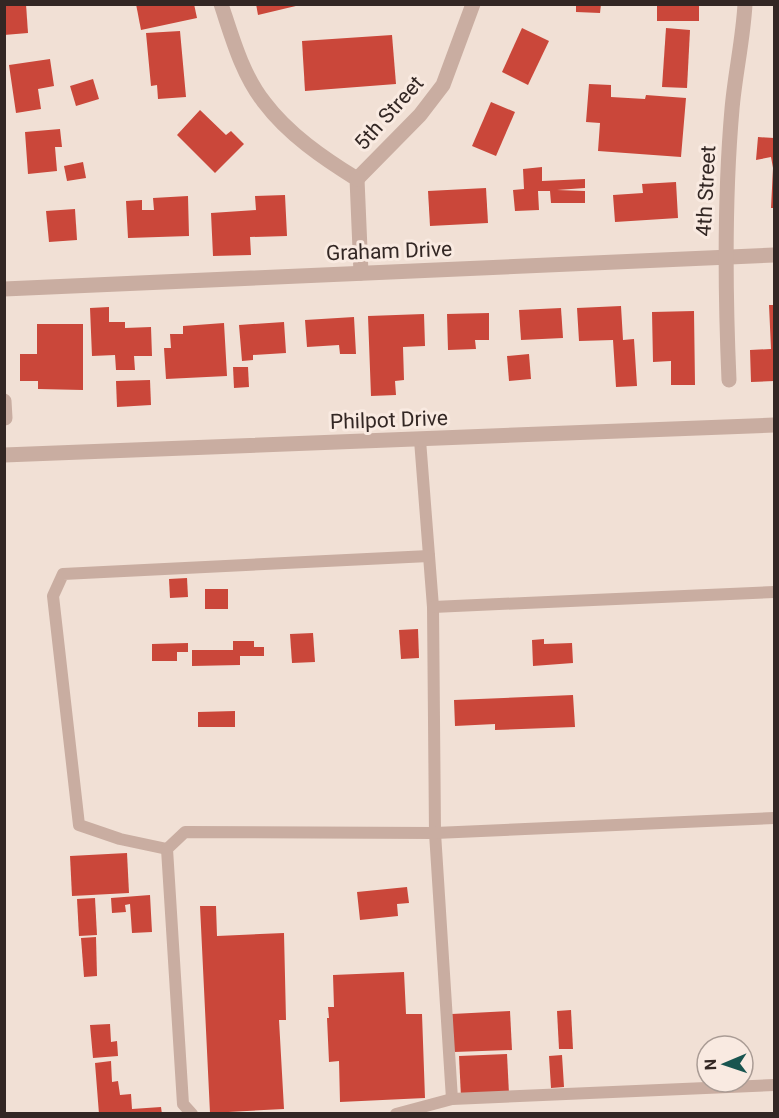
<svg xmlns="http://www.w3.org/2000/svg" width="779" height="1118" font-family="Roboto,sans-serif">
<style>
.building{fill:#ca473a}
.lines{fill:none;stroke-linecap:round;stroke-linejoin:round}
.service{stroke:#c9ada1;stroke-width:12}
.minor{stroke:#c9ada1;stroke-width:15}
.labels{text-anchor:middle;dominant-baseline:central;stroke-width:6;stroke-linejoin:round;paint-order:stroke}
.street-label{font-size:21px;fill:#332724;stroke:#f9eae1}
</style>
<rect width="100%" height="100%" fill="#f1e0d5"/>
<!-- building -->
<g class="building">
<polygon points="4,4 26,4 28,33 4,35"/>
<polygon points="136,4 194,4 197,18 141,30"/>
<polygon points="256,4 300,4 300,5 258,15"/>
<polygon points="576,4 601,4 600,13 576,12"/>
<rect x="657" y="4" width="42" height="17"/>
<polygon points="522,28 549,41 528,85 502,72"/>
<polygon points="666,28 690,30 687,88 662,87"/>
<polygon points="180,31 186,97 158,99 157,85 151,86 146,33"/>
<polygon points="392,35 396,84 305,91 302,41"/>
<polygon points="50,59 54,86 38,89 41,109 16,113 9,65"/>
<polygon points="93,79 99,99 76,106 70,86"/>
<polygon points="589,84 611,85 611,97 645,99 646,95 686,98 681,157 598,151 600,123 586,122"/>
<polygon points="491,102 515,112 496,156 472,146"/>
<polygon points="200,110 226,135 231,131 244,144 215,173 177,135"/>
<polygon points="60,129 62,147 55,147 57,171 28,174 25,132"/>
<polygon points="758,137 774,138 774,208 771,208 773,168 771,157 756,160"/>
<polygon points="83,162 86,178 67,181 64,166"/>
<polygon points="542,167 542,181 585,179 585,188 557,190 585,191 585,203 551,203 550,191 538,191 539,210 515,211 513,190 524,189 523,169"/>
<polygon points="676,182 678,218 615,222 613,195 643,193 642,184"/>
<polygon points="486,188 488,223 430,226 428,191"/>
<polygon points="285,195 287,236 250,237 251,255 213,256 211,213 256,210 255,196"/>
<polygon points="188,196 189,236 128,238 126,201 142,200 142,210 154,210 153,198"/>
<polygon points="75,209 77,240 49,242 46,211"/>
<polygon points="769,305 774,305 774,381 751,382 750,350 771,349"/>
<polygon points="621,306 623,340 634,339 637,386 616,387 613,340 579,341 577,308"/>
<polygon points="109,307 109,322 125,322 125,328 151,327 152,356 134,356 135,370 116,370 115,355 92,356 90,308"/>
<polygon points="561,308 563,338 521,340 519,310"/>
<polygon points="694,311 695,385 671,385 671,361 653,362 652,312"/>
<polygon points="489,313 489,340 475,340 476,349 448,350 447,314"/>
<polygon points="424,314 425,346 403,347 404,380 395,381 396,395 371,396 368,316"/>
<polygon points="354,317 356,354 340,354 339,345 307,347 305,320"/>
<polygon points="284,322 286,353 253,355 253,360 242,361 239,325"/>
<polygon points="224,323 227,376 166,379 164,348 171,348 170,334 183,334 183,326"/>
<polygon points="37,324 83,324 83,390 38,389 38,381 20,381 20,354 37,354"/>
<polygon points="529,354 531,379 509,381 507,356"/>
<polygon points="233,367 248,367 249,387 234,388"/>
<polygon points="150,380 151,405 117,407 116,381"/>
<polygon points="187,578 188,597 170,598 169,579"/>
<rect x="205" y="589" width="23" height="20"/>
<polygon points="418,629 419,658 401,659 399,630"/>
<polygon points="313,633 315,662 292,663 290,634"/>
<polygon points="544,639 544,644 572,643 573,663 533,666 532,640"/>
<polygon points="233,641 254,641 254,647 264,647 264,656 240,656 240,665 192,666 192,650 233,650"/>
<polygon points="188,643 188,652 177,652 177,661 152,661 152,644"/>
<polygon points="573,695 575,727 495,730 495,724 455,726 454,700"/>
<polygon points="235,711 235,727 198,727 198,712"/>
<polygon points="127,853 129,893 72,896 70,856"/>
<polygon points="407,887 409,903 397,904 398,916 360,920 357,892"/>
<polygon points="150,895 152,932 132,933 130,904 125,905 126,912 112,913 111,898"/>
<polygon points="95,898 97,935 79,936 77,899"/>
<polygon points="200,906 216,906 217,936 284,933 286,1020 279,1020 284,1109 210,1113"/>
<polygon points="96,937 97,976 84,977 81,938"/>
<polygon points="404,972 406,1014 422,1014 425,1098 340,1102 339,1061 329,1062 327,1018 329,1018 328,1007 334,1007 333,975"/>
<polygon points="571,1010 573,1049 559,1049 557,1011"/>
<polygon points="510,1011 512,1050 454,1052 452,1014"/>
<polygon points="110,1024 111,1042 117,1041 118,1056 93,1058 90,1025"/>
<polygon points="507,1054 509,1094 461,1097 459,1056"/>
<polygon points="562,1055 564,1087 551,1088 549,1056"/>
<polygon points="111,1061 112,1082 118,1081 120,1095 131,1094 132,1109 161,1107 162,1114 99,1114 95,1063"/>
</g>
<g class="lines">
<!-- service -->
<g class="service">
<polyline points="420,440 433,607 435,833 452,1099 774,1085"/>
<polyline points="433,607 774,592"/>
<polyline points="167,849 120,839 79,825 53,596 63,574 429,556"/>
<polyline points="192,1114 183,1104 167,849 185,832 435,833 774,818"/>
<polyline points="396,1114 452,1099"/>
</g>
<!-- minor -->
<g class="minor">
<path d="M221 4C232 37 242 74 264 102 288 134 323 158 357 179L361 273"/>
<polyline points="357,179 420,115 443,85 473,4"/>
<polyline points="4,289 774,255"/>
<path d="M729 380C725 289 724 200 732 109 735 74 743 40 745 4"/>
<polyline points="4,401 5,418"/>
<polyline points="4,455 774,425"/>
</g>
</g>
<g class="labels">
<!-- street labels -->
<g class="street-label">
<text transform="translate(389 113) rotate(-48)">5th Street</text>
<text transform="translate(706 191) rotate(-87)">4th Street</text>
<text transform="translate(389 251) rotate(-2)">Graham Drive</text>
<text transform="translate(389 420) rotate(-2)">Philpot Drive</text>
</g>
</g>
<!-- border -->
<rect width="779" height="1118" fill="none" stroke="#332724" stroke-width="12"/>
<!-- north arrow -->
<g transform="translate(725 1064) rotate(268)"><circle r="28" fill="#f9eae1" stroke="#aa9c95" stroke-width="1.5"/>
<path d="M0-4.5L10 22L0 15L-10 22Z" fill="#195550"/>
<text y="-9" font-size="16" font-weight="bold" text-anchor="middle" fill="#332724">N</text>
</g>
</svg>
